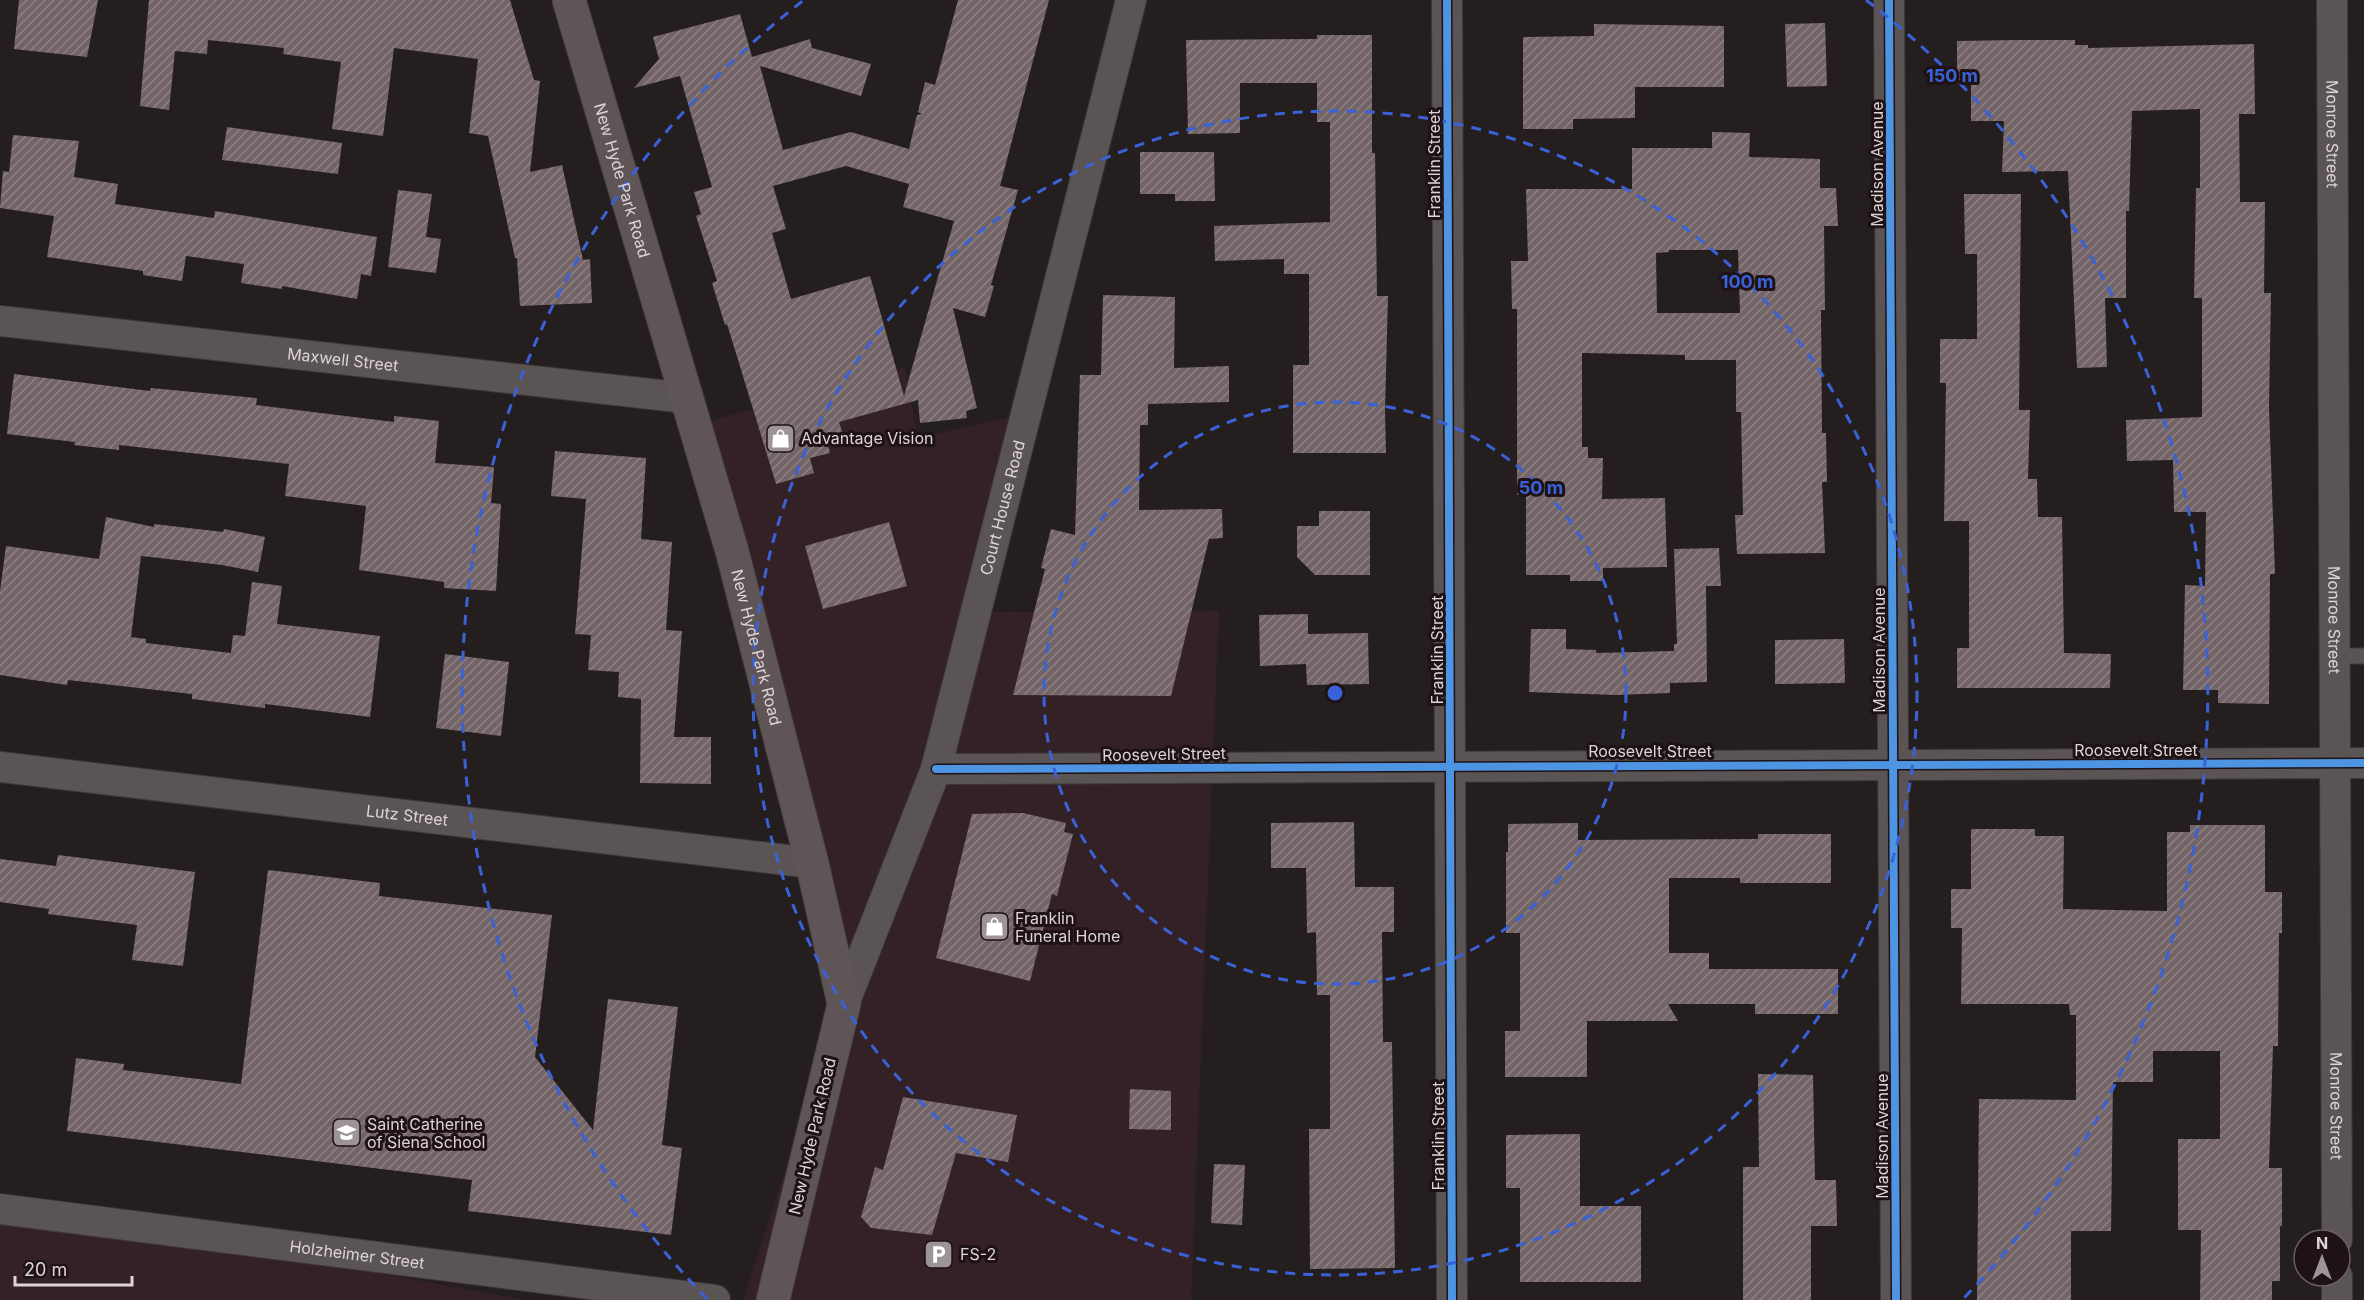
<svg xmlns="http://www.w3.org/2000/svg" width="2364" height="1300" font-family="Inter,sans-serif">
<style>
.built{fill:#332125}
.building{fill:url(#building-hatch);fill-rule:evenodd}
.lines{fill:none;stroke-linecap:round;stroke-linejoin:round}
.lane-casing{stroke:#3e3839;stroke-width:17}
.street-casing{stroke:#3e3839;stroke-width:32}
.secondary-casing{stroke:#3e3839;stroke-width:35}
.lane{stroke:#5b5455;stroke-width:15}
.street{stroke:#5b5455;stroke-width:30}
.secondary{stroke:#5f5557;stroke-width:33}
.cycleway-casing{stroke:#1e1215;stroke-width:11}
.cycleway{stroke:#4d94e3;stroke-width:8}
.ring{fill:none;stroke:#3a62d8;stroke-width:3;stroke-dasharray:10 8}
.labels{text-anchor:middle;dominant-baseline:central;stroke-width:6;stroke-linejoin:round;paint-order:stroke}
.street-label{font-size:16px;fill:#ddd4d6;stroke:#1e1215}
.poi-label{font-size:16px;fill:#ddd4d6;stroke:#1e1215;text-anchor:start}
.centre{fill:#3a62d8;stroke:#1e1215;stroke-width:3}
.ring-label{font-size:18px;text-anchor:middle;font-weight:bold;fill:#3a62d8;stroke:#1e1215;stroke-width:6;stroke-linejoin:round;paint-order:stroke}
</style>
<defs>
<pattern id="building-hatch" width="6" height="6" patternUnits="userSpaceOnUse" patternTransform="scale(1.5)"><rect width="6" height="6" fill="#736467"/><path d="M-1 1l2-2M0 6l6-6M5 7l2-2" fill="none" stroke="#8d8083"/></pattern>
</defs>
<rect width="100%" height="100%" fill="#251e1f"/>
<!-- built -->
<g class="built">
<polygon points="905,367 918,438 1038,410 988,612 1219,611 1191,1300 743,1300 845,984 702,423"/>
<polygon points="0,1205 527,1300 0,1300"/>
</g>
<!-- building -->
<g class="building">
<polygon points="19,0 98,0 87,57 14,49"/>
<polygon points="149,0 510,0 534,80 540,81 530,172 562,165 583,260 590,259 592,303 520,306 517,258 515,258 488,136 469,133 478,59 394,48 383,136 332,129 341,62 283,54 284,48 208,40 207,54 175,51 169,110 140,106"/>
<path d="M958 0H1049L1000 186 1018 190 991 285 994 286 985 317 953 308 977 408 966 411 967 418 920 423 918 400 839 422 845 442 828 446 830 453 810 458 814 473 776 484 727 324 725 325 712 283 717 281 696 216 701 214 694 192 712 187 680 76 634 88 659 59 653 37 740 14 752 57 810 39 812 48 871 64 861 96 760 66 783 150 851 132 909 149 917 115 922 114 918 112 925 82 935 85ZM846 166 909 184 903 207 954 221 904 396 870 276 791 299 772 233 786 229 773 186Z"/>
<polygon points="1825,23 1827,86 1787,87 1785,24"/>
<polygon points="1594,24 1724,26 1724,87 1635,87 1635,118 1573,119 1573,129 1523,129 1523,37 1594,36"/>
<polygon points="1317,35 1372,35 1372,153 1375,153 1377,296 1388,296 1385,412 1386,453 1293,453 1293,365 1309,365 1309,274 1284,274 1284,259 1215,261 1214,226 1330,222 1330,122 1317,122 1317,83 1240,83 1240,133 1188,134 1186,40 1317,39"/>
<polygon points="2016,40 2075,40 2075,45 2088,45 2088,48 2254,44 2255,114 2239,114 2240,202 2265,202 2264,293 2271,293 2269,407 2275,574 2270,574 2269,704 2218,703 2218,690 2183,690 2185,585 2205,586 2206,512 2174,512 2173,460 2127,461 2126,420 2202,417 2202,298 2194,298 2196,188 2200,188 2200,109 2132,111 2129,211 2126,211 2126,298 2105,298 2107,367 2077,368 2068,171 2002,172 2004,121 1971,121 1971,80 1957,80 1957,41"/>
<polygon points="227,127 342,143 338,174 222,160"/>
<path d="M1712 132 1750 133 1749 157 1820 159V188H1836L1838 226H1824L1825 310H1821L1822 433H1826L1827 482H1822L1825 553 1737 554 1735 515H1743L1741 412H1736V360H1685V355L1582 353V447H1588V458H1603L1602 499 1665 498 1667 567 1603 568V581H1570V575H1526V495H1517V309H1512L1511 261H1528L1526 189H1632V148H1712ZM1669 250H1738L1740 313H1657L1656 253 1669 252Z"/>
<polygon points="13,135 79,141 74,177 118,184 115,204 214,218 215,211 377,237 371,276 361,274 357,299 282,286 282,289 241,283 244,264 186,256 182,281 143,275 143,271 47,257 54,216 0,208 3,171 9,172"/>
<polygon points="1140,152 1214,152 1215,201 1175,201 1175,194 1140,194"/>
<polygon points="398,190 432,194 426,237 441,239 436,273 388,267"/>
<polygon points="1964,194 2021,194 2019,410 2030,410 2028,479 2037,479 2038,517 2062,517 2064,653 2111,654 2110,688 1957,688 1957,648 1969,648 1969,521 1944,521 1946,383 1940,383 1940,339 1977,339 1977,254 1965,254"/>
<polygon points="1103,295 1175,297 1174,368 1229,366 1229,402 1148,404 1148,425 1140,425 1139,510 1222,509 1223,538 1209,539 1171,696 1013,695 1045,569 1041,568 1051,529 1075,535 1080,375 1101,375"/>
<polygon points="14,374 150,391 151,388 257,398 256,405 394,422 394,416 439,421 435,463 494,467 491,503 501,504 496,591 444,588 444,582 359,570 366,506 285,496 289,464 119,445 119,450 74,445 75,442 7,434"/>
<polygon points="555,451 646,458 641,539 672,542 666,630 682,631 674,737 711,737 711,784 640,783 641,699 618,697 619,672 588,670 591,635 575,634 586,499 551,496"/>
<polygon points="1319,511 1370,511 1370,575 1315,575 1297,557 1297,526 1319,526"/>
<polygon points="106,517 154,527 154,524 223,532 224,529 265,537 258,572 222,565 141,556 131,637 146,639 146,643 231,653 233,635 245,636 252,582 282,586 277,624 380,636 370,717 265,704 265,708 192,699 192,694 68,680 67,685 0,675 0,591 6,546 99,559"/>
<polygon points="889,522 907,586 823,609 805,546"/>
<polygon points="1719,548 1721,586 1706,586 1707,682 1670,683 1670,693 1616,695 1529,692 1531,629 1566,629 1566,649 1596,650 1596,653 1674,651 1674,644 1677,644 1674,549"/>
<polygon points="1308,614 1308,634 1368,633 1369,684 1307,685 1306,664 1260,666 1259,615"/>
<polygon points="1844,639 1845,683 1775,684 1775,640"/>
<polygon points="445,654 509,662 501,736 436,728"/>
<polygon points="1023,813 1066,823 1064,832 1073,834 1057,896 1052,894 1030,981 936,958 972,814"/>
<polygon points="1354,822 1355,887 1394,887 1394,932 1382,932 1383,1042 1392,1042 1395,1268 1310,1269 1309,1129 1330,1129 1330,995 1317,995 1316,932 1307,933 1306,868 1271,868 1271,823"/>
<polygon points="1578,823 1578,840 1758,839 1758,834 1831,834 1831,883 1740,883 1740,878 1669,878 1669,953 1709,953 1709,969 1838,969 1838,1014 1755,1014 1755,1004 1668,1004 1678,1021 1587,1021 1587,1077 1505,1077 1505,1031 1520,1031 1520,933 1506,933 1506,852 1508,852 1508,824"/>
<polygon points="2190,825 2265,825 2265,892 2282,892 2282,933 2279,933 2278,1046 2273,1046 2269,1168 2282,1168 2282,1226 2280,1226 2280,1281 2272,1281 2272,1300 2200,1300 2201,1230 2178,1230 2178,1139 2220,1139 2220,1051 2153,1051 2153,1082 2113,1082 2111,1231 2071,1231 2071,1300 1977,1300 1979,1099 2076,1100 2076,1015 2070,1015 2069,1004 1961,1004 1962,928 1951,928 1951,889 1971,889 1971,829 2035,829 2035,836 2064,836 2063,909 2167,911 2167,832 2190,832"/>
<polygon points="58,855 195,872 183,966 132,960 137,925 48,914 49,909 0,902 0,859 56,866"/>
<polygon points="268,870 380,883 379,896 552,915 535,1057 593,1130 608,999 678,1007 662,1145 682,1148 671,1235 468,1211 472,1180 67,1131 76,1058 124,1064 123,1070 241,1084"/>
<polygon points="1758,1074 1813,1075 1815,1180 1836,1180 1837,1226 1811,1226 1811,1300 1743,1300 1743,1167 1759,1167"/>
<polygon points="1130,1089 1171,1091 1171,1130 1129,1129"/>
<polygon points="903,1097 1017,1115 1008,1162 956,1153 932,1235 871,1228 861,1217 875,1167 883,1170"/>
<polygon points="1580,1134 1580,1206 1641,1206 1641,1282 1520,1282 1520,1188 1506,1188 1506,1135"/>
<polygon points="1214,1164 1245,1165 1242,1225 1211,1223"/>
</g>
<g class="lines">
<defs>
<polyline id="lane" points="2334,656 2364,656"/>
<g id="street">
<polyline points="1447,0 1452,1300"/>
<polyline points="1889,0 1896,1300"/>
<path id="s1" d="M2332 0 2337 1240"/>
<path id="s2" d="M0 321 686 398"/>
<path id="s3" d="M0 767 812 863"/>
<polyline points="936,769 2364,763"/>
<path id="s4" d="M844 1004 936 769 1131 0"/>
<path id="s5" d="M0 1209 715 1300"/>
<polyline points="2337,1276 2337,1300"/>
</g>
<g id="secondary">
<path id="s6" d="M569 0 732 551 812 863 844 1004 773 1300"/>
</g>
</defs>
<!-- lane casing -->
<use href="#lane" class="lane-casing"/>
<!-- street casing -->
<use href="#street" class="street-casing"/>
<!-- secondary casing -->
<use href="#secondary" class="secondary-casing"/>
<!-- lane -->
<use href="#lane" class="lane"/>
<!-- street -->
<use href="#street" class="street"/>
<!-- secondary -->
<use href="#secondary" class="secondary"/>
<defs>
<g id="cycleway">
<polyline points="1447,0 1452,1300"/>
<polyline points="1889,0 1896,1300"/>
<polyline points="936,769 2364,763"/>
</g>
</defs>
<!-- cycleway casing -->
<use href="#cycleway" class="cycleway-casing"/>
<!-- cycleway -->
<use href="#cycleway" class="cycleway"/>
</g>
<!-- distance rings -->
<g class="ring">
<circle cx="1335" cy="693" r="291"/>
<circle cx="1335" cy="693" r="582"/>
<path d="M707 1299A873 873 0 0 1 804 0M1866 0A873 873 0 0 1 1963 1299"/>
</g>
<!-- icons -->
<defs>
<symbol id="shop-square" viewBox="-11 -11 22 22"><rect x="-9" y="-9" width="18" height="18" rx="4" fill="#9d9496" stroke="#1e1215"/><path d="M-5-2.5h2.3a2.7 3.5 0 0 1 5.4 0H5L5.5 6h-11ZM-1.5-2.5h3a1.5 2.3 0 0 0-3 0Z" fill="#fff"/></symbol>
<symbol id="school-square" viewBox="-11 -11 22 22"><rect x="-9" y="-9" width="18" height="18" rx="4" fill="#9d9496" stroke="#1e1215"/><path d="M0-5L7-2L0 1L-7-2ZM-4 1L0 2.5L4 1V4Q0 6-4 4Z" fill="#fff"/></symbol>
<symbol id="parking-square" viewBox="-11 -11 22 22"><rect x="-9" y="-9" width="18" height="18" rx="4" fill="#9d9496" stroke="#1e1215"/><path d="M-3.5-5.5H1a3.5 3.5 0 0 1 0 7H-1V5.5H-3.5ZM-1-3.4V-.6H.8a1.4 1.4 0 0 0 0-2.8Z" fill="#fff"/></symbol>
</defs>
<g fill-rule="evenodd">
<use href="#shop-square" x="764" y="422" width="33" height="33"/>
<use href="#shop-square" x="978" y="910" width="33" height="33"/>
<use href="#school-square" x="330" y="1116" width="33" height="33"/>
<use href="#parking-square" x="922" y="1238" width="33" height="33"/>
</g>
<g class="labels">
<!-- street labels -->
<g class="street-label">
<text stroke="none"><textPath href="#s1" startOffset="134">Monroe Street</textPath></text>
<text transform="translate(1434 164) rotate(-90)">Franklin Street</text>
<text transform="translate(1877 164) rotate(-90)">Madison Avenue</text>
<text stroke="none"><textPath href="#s6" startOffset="188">New Hyde Park Road</textPath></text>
<text stroke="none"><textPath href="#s2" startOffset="345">Maxwell Street</textPath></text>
<text stroke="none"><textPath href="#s4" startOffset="522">Court House Road</textPath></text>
<text stroke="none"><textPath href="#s1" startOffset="620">Monroe Street</textPath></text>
<text stroke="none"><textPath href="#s6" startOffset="674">New Hyde Park Road</textPath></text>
<text transform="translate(1437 650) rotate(-90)">Franklin Street</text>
<text transform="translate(1879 650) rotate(-90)">Madison Avenue</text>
<text x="2136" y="750">Roosevelt Street</text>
<text x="1650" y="751">Roosevelt Street</text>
<text transform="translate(1164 754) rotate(-1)">Roosevelt Street</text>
<text stroke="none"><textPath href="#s3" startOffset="410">Lutz Street</textPath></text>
<text stroke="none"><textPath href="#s1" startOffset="1106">Monroe Street</textPath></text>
<text transform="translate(812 1136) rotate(-77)">New Hyde Park Road</text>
<text transform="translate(1438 1136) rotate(-90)">Franklin Street</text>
<text transform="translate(1882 1136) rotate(-90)">Madison Avenue</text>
<text stroke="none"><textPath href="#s5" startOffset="360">Holzheimer Street</textPath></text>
</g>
<!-- poi labels -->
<g class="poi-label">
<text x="801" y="438">Advantage Vision</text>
<text x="1015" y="918">Franklin<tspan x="1015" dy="18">Funeral Home</tspan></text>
<text x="367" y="1124">Saint Catherine<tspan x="367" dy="18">of Siena School</tspan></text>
<text x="960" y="1254">FS-2</text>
</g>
</g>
<circle cx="1335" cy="693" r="9" class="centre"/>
<g class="ring-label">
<text x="1952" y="82">150 m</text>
<text x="1747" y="288">100 m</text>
<text x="1541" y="494">50 m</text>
</g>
<!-- north arrow -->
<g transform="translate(2322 1258)"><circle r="28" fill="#1e1215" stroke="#6a6062" stroke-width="1.5"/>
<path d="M0-4.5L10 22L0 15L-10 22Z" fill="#9d9496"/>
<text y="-9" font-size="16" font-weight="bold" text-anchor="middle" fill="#ddd4d6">N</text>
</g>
<!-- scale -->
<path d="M15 1276v9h117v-9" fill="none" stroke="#ddd4d6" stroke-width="3"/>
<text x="24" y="1276" font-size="18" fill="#ddd4d6" stroke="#1e1215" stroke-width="4.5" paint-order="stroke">20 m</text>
</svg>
